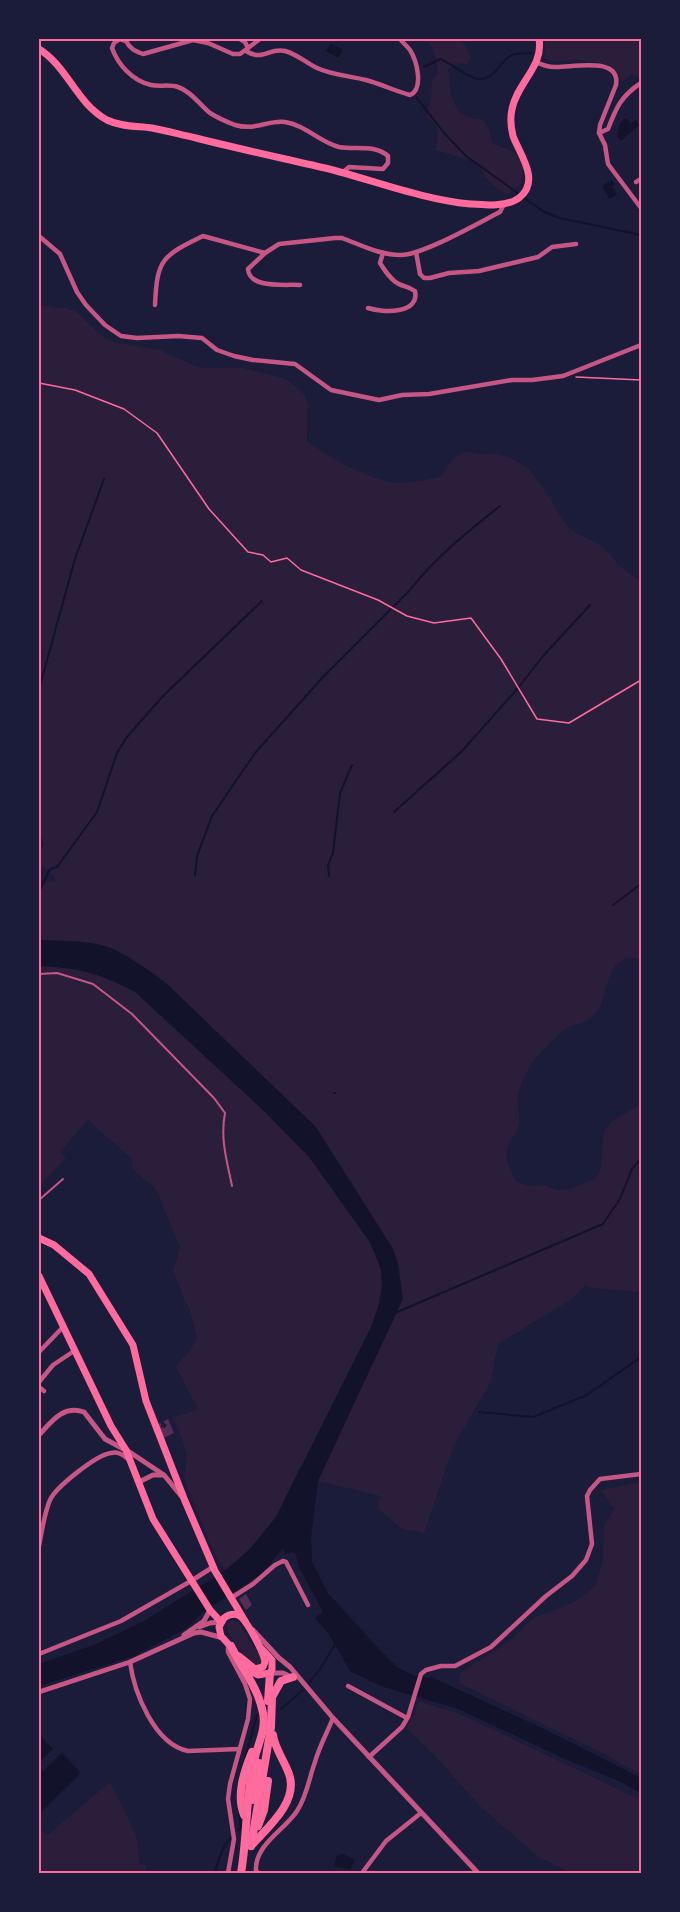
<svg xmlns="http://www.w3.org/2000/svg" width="680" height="1912" font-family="Rubik,sans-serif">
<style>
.green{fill:#2a1e3b}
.water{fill:#12122b}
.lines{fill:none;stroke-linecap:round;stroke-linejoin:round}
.stream{stroke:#12122b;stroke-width:2}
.building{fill:#542f53}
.path{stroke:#ff6b9d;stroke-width:1.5}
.service{stroke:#c65784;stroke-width:2}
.minor{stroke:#c65784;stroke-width:4.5}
.tertiary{stroke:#c65784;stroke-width:5}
.primary{stroke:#ff6b9d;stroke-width:7}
.motorway{stroke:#ff6b9d;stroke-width:8}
.neatline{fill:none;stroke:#ff6b9d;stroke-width:2}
</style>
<rect width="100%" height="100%" fill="#1b1b3a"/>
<!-- green -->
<g class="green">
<path d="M426 39H461L472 58 466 65 457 63 448 69C451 93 450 119 482 119L488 126 493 144C500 147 507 148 512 151 524 157 524 171 522 183L508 194 499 190 485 177 482 169 476 162 436 150 438 132 435 123 426 118 431 99 432 80 438 73C437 60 434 49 426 39Z"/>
<path d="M545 39H638L641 41V75L638 77 632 74 622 82C610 53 576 62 551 61L544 58Z"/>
<path d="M39 304 54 307 66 308 77 312 103 337 114 342 160 350 195 366 206 368H244L286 379 304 394 308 405 307 441C329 457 364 477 391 482 404 485 429 480 442 476 448 465 454 453 468 452 472 452 477 454 481 454 486 455 491 453 495 454 540 460 545 501 571 529 578 536 587 537 595 542 607 548 613 559 622 568 627 573 634 577 641 580V959C599 952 613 1003 590 1019 584 1023 575 1024 569 1027 561 1031 535 1058 530 1066 526 1073 519 1087 518 1096 516 1104 521 1114 519 1123 518 1132 512 1136 509 1143 503 1157 510 1171 517 1182L530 1186 544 1185 557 1190 570 1189 595 1179 601 1167 604 1131 612 1121 641 1104V1292L592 1288 585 1285 572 1299 498 1344 491 1381 453 1447 424 1533 402 1529 377 1508 380 1496 318 1481 300 1467 276 1517 250 1549 226 1570 220 1564 215 1555 184 1479 187 1457 182 1438 173 1418 198 1409 175 1366 189 1352 197 1338 190 1311 173 1272 180 1247 155 1188 132 1169V1159L88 1120 60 1152 66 1158 41 1184 42 1189 39 1192V883L56 881C53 874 47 867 39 866V853L44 844C39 831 36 815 42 802L39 793Z"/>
<polygon points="641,1482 641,1775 606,1755 459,1683 460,1673 511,1640 530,1621 538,1616 558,1609 579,1599 596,1585 603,1560 604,1526 614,1509 601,1490"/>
<path d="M232 1620 240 1624 249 1640 261 1656V1662L258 1666H254C246 1660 227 1634 226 1625Z"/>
<polygon points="418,1701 460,1714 641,1800 641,1873 572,1873 538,1857 480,1806 434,1755 406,1728 414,1715"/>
<polygon points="110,1782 136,1835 140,1864 146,1865 146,1873 40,1873 39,1830 48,1835"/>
</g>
<!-- water -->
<g class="water">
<polygon points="331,43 343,50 338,58 326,51"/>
<polygon points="626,118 631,124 636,120 639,125 621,141 617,137 620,123"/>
<polygon points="612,180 615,184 612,186 617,194 610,199 602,186"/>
<path d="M39 940C61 941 84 940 105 946 124 952 150 971 166 983L316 1127 393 1249 398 1263 403 1299 318 1481 311 1538 312 1561 328 1593 377 1647 397 1667 415 1676 433 1678 538 1726 641 1778V1793L619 1781 563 1758 458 1709 381 1686 350 1671 329 1634 315 1618 323 1612 299 1567 295 1552 284 1554V1547L261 1574 203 1612 187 1628 134 1656 39 1686V1664L94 1645 142 1622 226 1570 250 1549 276 1517 371 1327 379 1304 382 1285 381 1270 375 1254 369 1241 309 1157 264 1111 135 992C99 973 79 968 39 966Z"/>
<polygon points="39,1734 53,1749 42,1759 39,1756"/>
<polygon points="62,1753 81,1773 41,1812 39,1810 39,1775"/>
<polygon points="343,1854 355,1860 350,1870 334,1866 337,1856"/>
</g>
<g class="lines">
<!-- stream -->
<g class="stream">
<path d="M424 67 440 59C452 63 467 78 478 79 495 81 499 61 512 55 517 53 525 54 531 53"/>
<polyline points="416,97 445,134 466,156 544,212 560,218 641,235"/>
<polyline points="39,689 75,559 104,479"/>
<polyline points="394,812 462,751 518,688 543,656 590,605"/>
<path d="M195 875 197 856 212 816 255 753 323 677 409 591C435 558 467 532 500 506"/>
<polyline points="329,876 328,865 333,853 340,793 352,765"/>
<polyline points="39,892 50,869 57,867 97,812 117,753 126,738 163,696 262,601"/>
<polyline points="613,905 641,884"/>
<polyline points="334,1093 335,1093"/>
<polyline points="395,1313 603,1224 620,1199 632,1169 641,1159"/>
<polyline points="479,1412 533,1417 587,1395 641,1357"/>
<polyline points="309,1683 320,1669 336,1643"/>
<polyline points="281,1709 303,1690"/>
<polyline points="239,1780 257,1715"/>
<polyline points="239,1810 241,1828 239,1830"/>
<polyline points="214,1873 224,1846 232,1836"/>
</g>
</g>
<!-- building -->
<g class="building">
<polygon points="168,1419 174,1433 163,1438 157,1425 161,1423 161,1427 165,1428 167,1425 163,1422"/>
<polygon points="246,1594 252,1605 246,1610 239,1599"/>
</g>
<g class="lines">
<!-- path -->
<g class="path">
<polyline points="576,377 641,380"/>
<polyline points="39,383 75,390 124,409 157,433 209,509 248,552 263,555 271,562 287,558 301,570 378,600 407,616 434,623 471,618 501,659 537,719 569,723 641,680"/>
</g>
<!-- service -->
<g class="service">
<path d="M39 974 57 973 93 984 132 1014 214 1098 225 1113C220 1139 227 1161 232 1186"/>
<polyline points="39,1200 63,1179"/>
</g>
<!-- minor -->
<g class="minor">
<polyline points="240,39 245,42 248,48"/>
<path d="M260 39 240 54H233L208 43 193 40 143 54C135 51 130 49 126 41L120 39 114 43 112 48C118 65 133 81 151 85 160 87 169 84 178 87 191 91 200 105 210 113 218 118 227 122 235 125 256 131 267 120 285 122 305 125 320 142 339 147 355 150 375 144 388 156V163L383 169 349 167 342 173"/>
<path d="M246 51C263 62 269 47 285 51 297 54 306 63 317 68 332 75 350 76 366 80 381 84 395 91 410 95 424 89 417 61 410 50 407 46 403 43 400 39"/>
<path d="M536 62C542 65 549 67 555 67 570 68 621 55 616 85L600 125 599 133 605 145 608 164 641 208"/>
<path d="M599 133 608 129C616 108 621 96 641 83"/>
<polyline points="636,182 641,179"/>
<polyline points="39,236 60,254 77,292 86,305 105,325 121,336 137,338 178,336 202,338 217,350 234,356 253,360 295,364 331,390 379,400 402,395 429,394 512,380 532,380 563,376 641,345"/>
<polyline points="416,252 420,274 424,278 430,278 449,273 479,271 538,257 552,247 576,244"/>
<path d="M300 285C285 284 249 289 248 269L265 253 279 244 335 238H342C361 245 380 255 400 255 421 256 478 223 500 212L504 204"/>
<path d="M155 305C157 259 162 256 203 236L265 253"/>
<path d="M368 308C383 313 420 314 415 291 409 287 407 287 401 285 392 282 385 271 380 263L383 253"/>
<polyline points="39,1352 63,1327"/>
<polyline points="39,1382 53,1365 74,1351"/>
<polyline points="39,1387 44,1391"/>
<path d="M39 1546C42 1531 44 1514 50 1500 56 1487 96 1455 111 1453 118 1451 123 1455 128 1459"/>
<polyline points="231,1598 253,1584 275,1565 283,1561 286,1562 308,1605"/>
<polyline points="228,1645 228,1652 245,1684 250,1699 248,1719 230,1784 228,1799 234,1839 228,1873"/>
<polyline points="39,1654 121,1621 191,1581"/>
<path d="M130 1662C134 1692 154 1744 188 1751L239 1749"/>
<polyline points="348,1686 407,1718"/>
<polyline points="369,1757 402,1727 408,1717 421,1674 426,1670 441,1666 455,1666 491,1647 546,1596 572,1576 586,1560 592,1544 587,1496 590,1490 600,1479 641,1474"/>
<path d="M259 1873 256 1871C254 1845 285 1830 297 1811 307 1796 309 1778 315 1762 319 1747 327 1733 333 1718"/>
<polyline points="362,1873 386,1841 421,1813"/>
</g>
<!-- tertiary -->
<g class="tertiary">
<path d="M39 1435C52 1421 63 1405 84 1412L105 1439 131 1453 164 1475 182 1497"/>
<polyline points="139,1482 153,1475 162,1475"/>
<polyline points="191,1581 213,1567"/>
<polyline points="199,1627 210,1623 221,1622"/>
<polyline points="253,1630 279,1658 290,1667 333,1718 478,1873"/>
<polyline points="184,1635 204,1621 210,1610"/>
<polyline points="270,1673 283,1673 291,1677"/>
<polyline points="39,1692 130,1662 194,1633 201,1632 223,1638"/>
</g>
<!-- primary -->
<g class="primary">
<path d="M39 49C68 67 76 103 107 120 121 127 137 126 152 128 167 131 182 135 196 138 239 149 282 158 325 168 373 180 421 199 470 204 484 205 507 207 519 198 541 181 520 155 513 136 511 128 510 118 512 109 517 83 544 66 539 39"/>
<polyline points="39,1238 54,1245 89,1274 133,1345 146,1401 185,1501 215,1571 245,1621"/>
<polyline points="39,1276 111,1426 126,1450 153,1519 210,1610 221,1622"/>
<path d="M232 1648 221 1636 219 1627 224 1618C228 1615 232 1613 238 1615 246 1618 264 1653 265 1662L263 1667 255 1669 239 1656"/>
<polyline points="245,1664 249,1670 258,1675 270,1673 272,1669 272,1660 260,1647"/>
</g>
<!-- motorway -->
<g class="motorway">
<path d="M231 1646C242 1669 258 1687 263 1713 266 1726 260 1740 256 1753 245 1793 248 1832 241 1873"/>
<polyline points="268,1701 270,1673"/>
<polyline points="252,1800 259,1763"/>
<path d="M244 1815C236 1795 244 1771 252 1752"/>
<polyline points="258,1826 264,1810 268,1781"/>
<polyline points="251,1846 271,1727 272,1697 281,1681 293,1677"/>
<path d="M251 1846C267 1828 299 1802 289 1774 284 1760 275 1749 273 1735"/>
</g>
</g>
<!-- border -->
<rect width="680" height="1912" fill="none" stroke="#1b1b3a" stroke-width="81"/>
<rect x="40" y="40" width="600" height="1832" class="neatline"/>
</svg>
